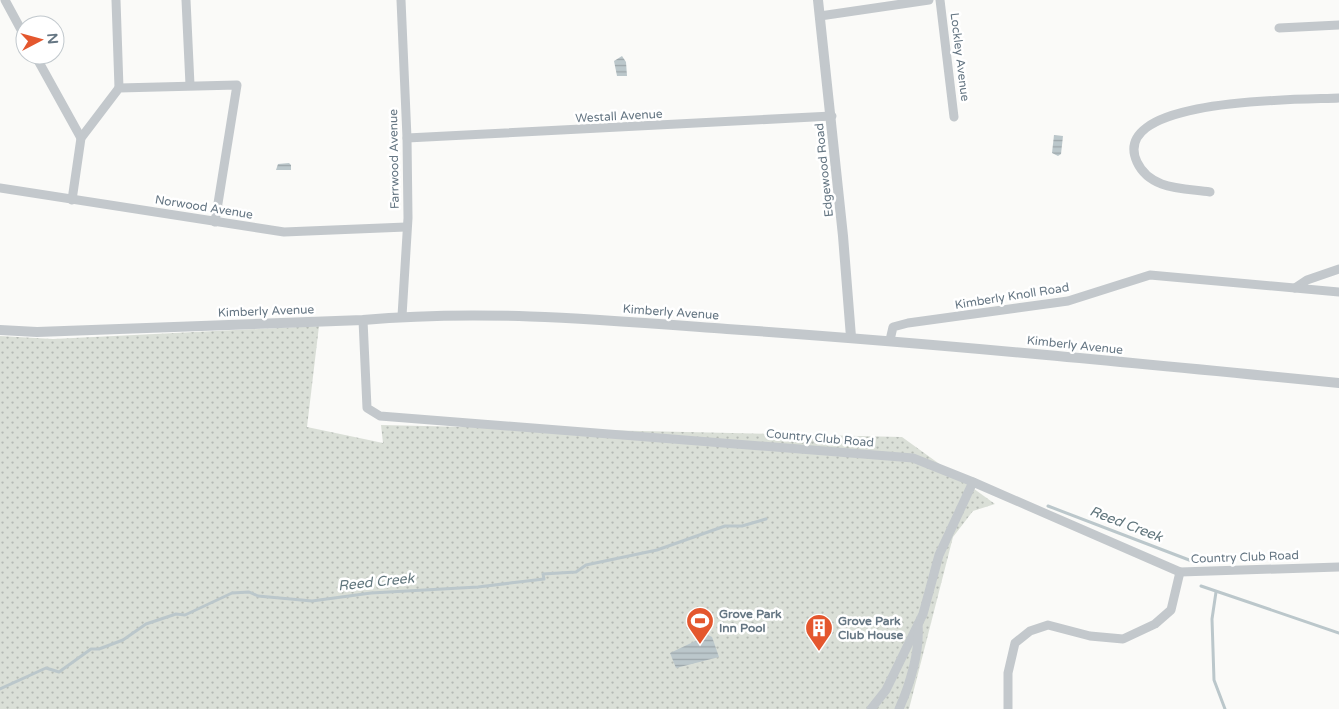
<svg xmlns="http://www.w3.org/2000/svg" width="1339" height="709" font-family="'Varela Round',sans-serif">
<style>
.grass{fill:url(#grass-dots)}
.water{fill:url(#water-rules)}
.lines{fill:none;stroke-linecap:round;stroke-linejoin:round}
.stream{stroke:#bbc7cb;stroke-width:3}
.minor{stroke:#c3c8cc;stroke-width:9}
.tertiary{stroke:#c3c8cc;stroke-width:10}
.labels{text-anchor:middle;dominant-baseline:central;stroke-width:5;stroke-linejoin:round;paint-order:stroke}
.street-label{font-size:12px;fill:#657683;stroke:#fff}
.poi-label{font-size:12px;font-weight:bold;fill:#657683;stroke:#fff;text-anchor:start}
.water-label{font-size:14px;font-style:italic;fill:#60757c;stroke:#fff}
</style>
<defs>
<pattern id="grass-dots" width="8" height="8" patternUnits="userSpaceOnUse" patternTransform="scale(1.25)"><rect width="8" height="8" fill="#dadfd7"/><path d="M2 2h.1M6 6h.1" fill="none" stroke="#b4b9b4" stroke-width="1.8" stroke-linecap="round"/></pattern>
<pattern id="water-rules" width="6" height="5" patternUnits="userSpaceOnUse" patternTransform="scale(1.25)"><rect width="6" height="5" fill="#bbc7cb"/><path d="M0 2.5h6" fill="none" stroke="#9ca6aa"/></pattern>
</defs>
<rect width="100%" height="100%" fill="#fafaf8"/>
<!-- grass -->
<polygon class="grass" points="319,326 307,427 383,443 381,425 902,437 995,504 973,511 953,537 909,709 0,709 0,336 53,339"/>
<!-- water -->
<g class="water">
<polygon points="622,56 626,62 627,76 617,76 614,61"/>
<polygon points="1054,135 1063,136 1061,154 1058,156 1052,153"/>
<polygon points="289,163 291,165 291,170 276,170 278,164"/>
<polygon points="708,635 712,637 719,657 676,668 670,653"/>
</g>
<g class="lines">
<!-- stream -->
<g class="stream">
<polyline points="1048,506 1197,563"/>
<polyline points="1201,586 1339,633"/>
<polyline points="1216,592 1212,619 1214,680 1225,709"/>
<polyline points="0,689 46,668 59,672 91,649 99,649 123,640 146,624 176,614 185,615 232,593 249,592 258,596 312,601 371,593 478,587 544,579 543,574 576,572 586,565 657,550 725,526 742,526 766,519"/>
</g>
<!-- minor -->
<g class="minor">
<polyline points="5,0 25,37"/>
<polyline points="116,0 119,88"/>
<polyline points="186,0 190,85"/>
<polyline points="401,0 407,138 408,218 402,316"/>
<polyline points="940,0 954,117"/>
<polyline points="820,16 929,0"/>
<polyline points="1279,28 1339,25"/>
<polyline points="35,55 81,138"/>
<polyline points="407,138 832,116"/>
<polyline points="0,188 284,232 406,227"/>
<path d="M1210 192C1183 188 1150 190 1137 162 1107 96 1306 100 1339 98"/>
<polyline points="72,200 81,138 119,88 237,85 215,222"/>
<polyline points="1295,288 1307,280 1339,269"/>
<polyline points="363,320 367,408 380,416 913,458 973,482 1180,572 1339,567"/>
<polyline points="890,340 893,327 908,323 1068,301 1150,275 1339,292"/>
<polyline points="871,709 886,690 923,614 939,555 973,482"/>
<path d="M899 709C910 684 920 651 918 624"/>
<polyline points="1008,709 1008,673 1015,643 1030,631 1048,625 1090,636 1123,639 1155,624 1171,610 1180,572"/>
</g>
<!-- tertiary -->
<g class="tertiary">
<polyline points="818,0 843,236 851,337"/>
<path d="M0 330 37 332 363 320C485 309 606 320 727 329 931 343 1135 363 1339 383"/>
</g>
</g>
<!-- icons -->
<defs>
<symbol id="stadium-pin" viewBox="-11 -11 22 30"><path d="M0 17L-7.5 6A9.5 9.5 0 1 1 7.5 6Z" fill="#e4572e" stroke="#fff"/><path d="M0-5a6.5 5 0 1 0 0 10a6.5 5 0 1 0 0-10ZM-3.5-1.8h7v3.6h-7Z" fill="#fff"/></symbol>
<symbol id="building-pin" viewBox="-11 -11 22 30"><path d="M0 17L-7.5 6A9.5 9.5 0 1 1 7.5 6Z" fill="#e4572e" stroke="#fff"/><path d="M-4-6H4V6H1V3H-1V6H-4ZM-2.5-4.3h1.7v1.8h-1.7ZM.8-4.3h1.7v1.8H.8ZM-2.5-1h1.7V.8h-1.7ZM.8-1h1.7V.8H.8Z" fill="#fff"/></symbol>
</defs>
<g fill-rule="evenodd">
<use href="#stadium-pin" x="684" y="605" width="32" height="43"/>
<use href="#building-pin" x="803" y="612" width="32" height="43"/>
</g>
<g class="labels">
<!-- street labels -->
<g class="street-label">
<text transform="translate(960 57) rotate(83)">Lockley Avenue</text>
<text transform="translate(619 116) rotate(-3)">Westall Avenue</text>
<text transform="translate(394 159) rotate(-91)">Farrwood Avenue</text>
<text transform="translate(824 170) rotate(-96)">Edgewood Road</text>
<text transform="translate(204 207) rotate(9)">Norwood Avenue</text>
<text transform="translate(1012 296) rotate(-9)">Kimberly Knoll Road</text>
<text transform="translate(266 311) rotate(-2)">Kimberly Avenue</text>
<text transform="translate(671 312) rotate(4)">Kimberly Avenue</text>
<text transform="translate(1075 345) rotate(6)">Kimberly Avenue</text>
<text transform="translate(820 438) rotate(5)">Country Club Road</text>
<text transform="translate(1245 557) rotate(-2)">Country Club Road</text>
</g>
<!-- poi labels -->
<g class="poi-label">
<text x="719" y="614">Grove Park<tspan x="719" dy="14">Inn Pool</tspan></text>
<text x="838" y="621">Grove Park<tspan x="838" dy="14">Club House</tspan></text>
</g>
<!-- water labels -->
<g class="water-label">
<text transform="translate(1126 524) rotate(21)">Reed Creek</text>
<text transform="translate(376 582) rotate(-6)">Reed Creek</text>
</g>
</g>
<!-- north arrow -->
<g transform="translate(40 40) rotate(84)"><circle r="24" fill="#ffffff" stroke="#c1c8cd"/>
<path d="M0-4L9 19L0 12L-9 19Z" fill="#e4572e"/>
<text y="-8" font-size="14" font-weight="bold" text-anchor="middle" fill="#657683">N</text>
</g>
</svg>
